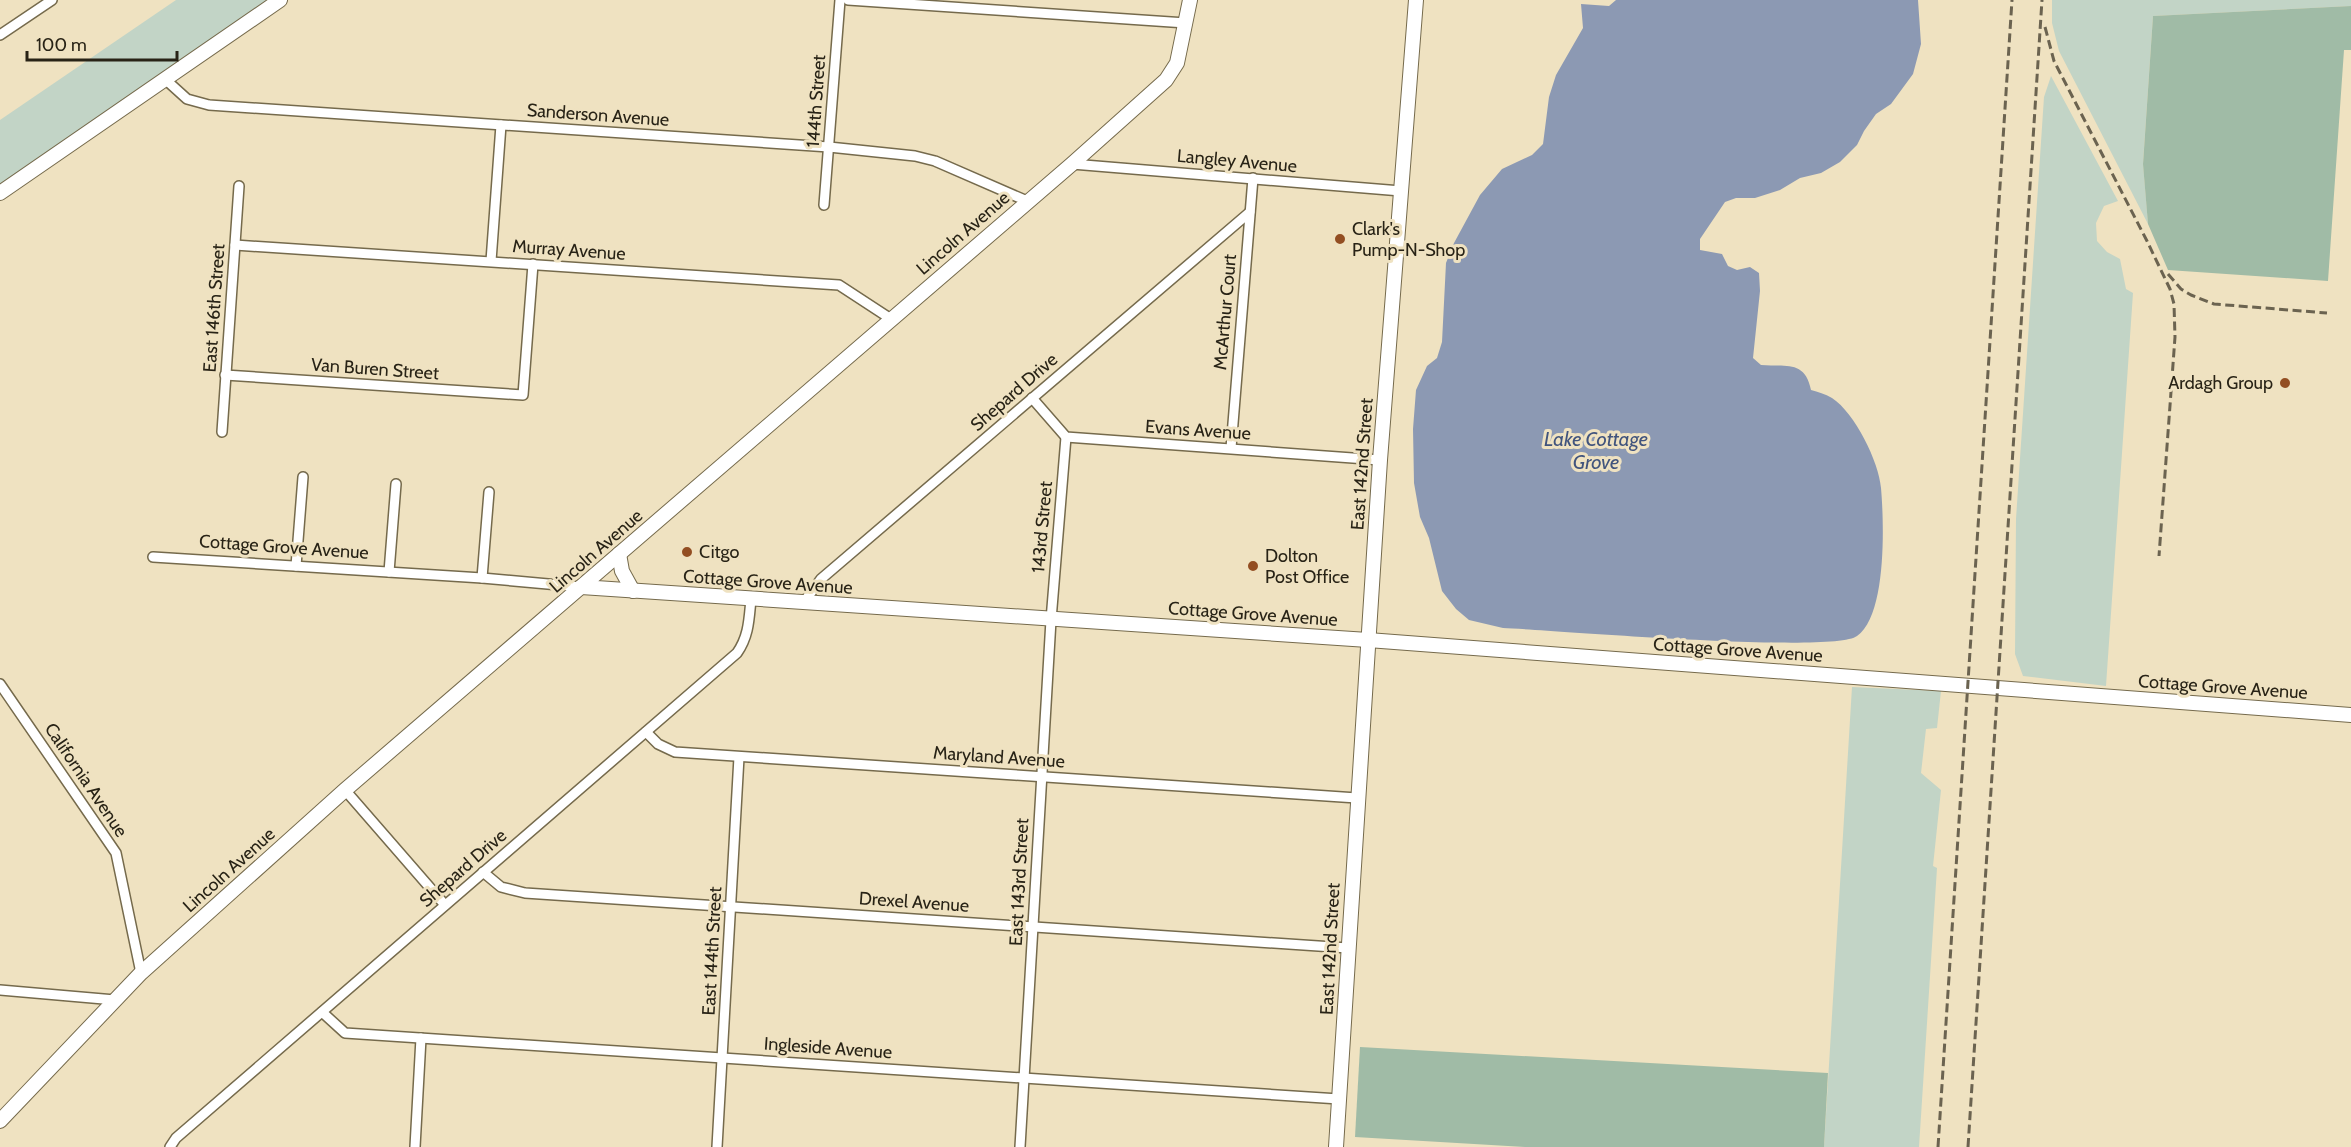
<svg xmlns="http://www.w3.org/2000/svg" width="2351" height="1147" font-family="Cabin,sans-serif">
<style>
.green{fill:#c2d4c6}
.forest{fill:#a0bba6}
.water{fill:#8c99b3}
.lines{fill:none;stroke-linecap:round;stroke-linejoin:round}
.street-casing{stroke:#756a4c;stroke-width:12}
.secondary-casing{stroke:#756a4c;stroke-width:16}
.street{stroke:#fff;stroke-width:9}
.secondary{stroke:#fff;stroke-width:14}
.rail{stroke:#6b6350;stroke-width:3;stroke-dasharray:9 4.5;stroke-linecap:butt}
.poi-dot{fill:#934e22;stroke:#efe2c1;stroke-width:2}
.labels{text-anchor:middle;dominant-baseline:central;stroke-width:6;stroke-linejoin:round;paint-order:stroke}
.street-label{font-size:18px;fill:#282316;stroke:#efe2c1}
.poi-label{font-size:18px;fill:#282316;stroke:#efe2c1;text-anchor:start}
.water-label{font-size:20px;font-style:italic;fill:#41547d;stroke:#efe2c1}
</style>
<rect width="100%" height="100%" fill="#efe2c1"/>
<!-- green -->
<g class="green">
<polygon points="176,0 279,0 0,190 0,120"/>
<polygon points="2052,0 2351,0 2351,6 2153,16 2143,163 2148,224 2059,51 2052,23"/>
<polygon points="2051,76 2118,201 2104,206 2096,223 2097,241 2107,252 2120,259 2126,289 2133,293 2106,686 2023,676 2015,654 2016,519 2044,97"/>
<polygon points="1852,687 1941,691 1937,728 1926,729 1921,773 1941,790 1933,866 1937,868 1919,1147 1824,1147"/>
</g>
<!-- forest -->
<g class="forest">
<polygon points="2351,6 2351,50 2344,50 2328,281 2168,270 2148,224 2143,164 2153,16"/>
<polygon points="1360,1047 1828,1073 1824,1147 1525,1147 1355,1137"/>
</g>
<!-- water -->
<path class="water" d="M1616 0H1918L1921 44 1913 74 1891 104 1876 114 1864 131 1857 145 1840 162 1821 173 1800 178 1780 190 1755 198H1736L1725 202 1700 239V250L1722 254 1728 266 1737 270 1750 267 1759 273 1760 291 1753 358 1761 365C1786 367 1805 360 1811 390 1818 392 1825 394 1832 398 1855 413 1879 462 1881 488 1884 523 1887 615 1857 636 1834 654 1552 630 1503 628L1469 620 1456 609 1442 591 1429 538 1420 517 1414 483 1413 429 1416 390 1427 366 1437 358 1442 342 1446 263 1454 243 1480 195 1502 169 1532 155 1543 144 1549 97 1556 75 1583 28 1581 4 1609 6Z"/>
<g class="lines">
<defs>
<g id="street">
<polyline points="848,0 1186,23"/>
<polyline points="0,35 52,0"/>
<polyline points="166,80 187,99 209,105 829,147 915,156 935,161 1027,201"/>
<polyline points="1072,164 1401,191"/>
<polyline points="824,205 840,0"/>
<polyline points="235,245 839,285 891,319"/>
<polyline points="491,261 501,125"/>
<polyline points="225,375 523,395 533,264"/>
<polyline points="1032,398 1066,437 1380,460"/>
<polyline points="222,432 239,186"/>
<polyline points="1231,448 1253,178"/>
<polyline points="153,557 482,578 581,587"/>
<polyline points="296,566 303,477"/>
<polyline points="389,572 396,484"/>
<polyline points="482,578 489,492"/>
<polyline points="804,602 821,579 1250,212"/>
<polyline points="0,684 116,853 141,973"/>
<polyline points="646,732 658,744 675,752 1357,798"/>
<polyline points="345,790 445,905"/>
<polyline points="483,872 501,887 525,893 1348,948"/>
<polyline points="0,990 115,1000"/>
<polyline points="322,1012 345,1033 1339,1099"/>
<path d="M170 1147 176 1138 737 653C749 636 749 619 751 599"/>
<polyline points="415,1147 421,1038"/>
<polyline points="717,1147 739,757"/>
<polyline points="1020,1147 1051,620 1066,437"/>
</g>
<g id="secondary">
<polyline points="0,193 280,0"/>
<polyline points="619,554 622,571 633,591"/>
<polyline points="581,587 1368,640 2351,715"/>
<polyline points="0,1121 141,973 345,790 1072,164 1166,80 1177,63 1190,0"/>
<polyline points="1336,1147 1380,460 1416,0"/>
</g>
</defs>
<!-- street casing -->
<use href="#street" class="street-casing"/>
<!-- secondary casing -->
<use href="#secondary" class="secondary-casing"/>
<!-- street -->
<use href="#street" class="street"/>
<!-- secondary -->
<use href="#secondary" class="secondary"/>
<!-- rail -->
<g class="rail">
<polyline points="2045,27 2054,61 2147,241 2170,289 2174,304 2175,337 2159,556"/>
<polyline points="2168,274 2181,289 2191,295 2214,304 2327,313"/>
<polyline points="1938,1147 2012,0"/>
<polyline points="1968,1147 2042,0"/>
</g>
</g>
<!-- markers -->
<g class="poi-dot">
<circle cx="1340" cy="239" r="6"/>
<circle cx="2285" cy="383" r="6"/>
<circle cx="687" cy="552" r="6"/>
<circle cx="1253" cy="566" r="6"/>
</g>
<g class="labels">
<!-- street labels -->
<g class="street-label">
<text transform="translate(816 101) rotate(-86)">144th Street</text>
<text transform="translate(598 115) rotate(4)">Sanderson Avenue</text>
<text transform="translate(1237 161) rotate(5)">Langley Avenue</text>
<text transform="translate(963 233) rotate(-41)">Lincoln Avenue</text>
<text transform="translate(569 250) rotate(4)">Murray Avenue</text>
<text transform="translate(214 308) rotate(-86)">East 146th Street</text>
<text transform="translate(1225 312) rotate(-85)">McArthur Court</text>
<text transform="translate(375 369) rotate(4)">Van Buren Street</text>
<text transform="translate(1014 392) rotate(-41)">Shepard Drive</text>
<text transform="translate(1198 430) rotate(4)">Evans Avenue</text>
<text transform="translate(1362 464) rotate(-86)">East 142nd Street</text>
<text transform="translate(1042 527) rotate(-85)">143rd Street</text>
<text transform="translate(284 547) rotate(4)">Cottage Grove Avenue</text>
<text transform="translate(596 551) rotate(-41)">Lincoln Avenue</text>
<text transform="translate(768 582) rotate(4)">Cottage Grove Avenue</text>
<text transform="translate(1253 614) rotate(4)">Cottage Grove Avenue</text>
<text transform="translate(1738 650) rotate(4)">Cottage Grove Avenue</text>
<text transform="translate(2223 687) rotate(4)">Cottage Grove Avenue</text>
<text transform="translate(999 757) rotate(4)">Maryland Avenue</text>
<text transform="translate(86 780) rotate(56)">California Avenue</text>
<text transform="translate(463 868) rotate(-41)">Shepard Drive</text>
<text transform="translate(229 870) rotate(-42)">Lincoln Avenue</text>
<text transform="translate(1019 882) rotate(-87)">East 143rd Street</text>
<text transform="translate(914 902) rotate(4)">Drexel Avenue</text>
<text transform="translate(1330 949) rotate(-87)">East 142nd Street</text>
<text transform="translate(712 951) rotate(-87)">East 144th Street</text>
<text transform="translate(828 1048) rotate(4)">Ingleside Avenue</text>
</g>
<!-- poi labels -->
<g class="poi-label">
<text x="1352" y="229">Clark's<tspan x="1352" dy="21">Pump-N-Shop</tspan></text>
<text x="2273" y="383" text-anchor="end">Ardagh Group</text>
<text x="699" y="552">Citgo</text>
<text x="1265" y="556">Dolton<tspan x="1265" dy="21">Post Office</tspan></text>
</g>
<!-- water labels -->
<g class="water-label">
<text x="1596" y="439">Lake Cottage<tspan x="1596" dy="23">Grove</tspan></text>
</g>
</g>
<!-- scale -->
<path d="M27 51v9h150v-9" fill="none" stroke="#282316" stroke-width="3"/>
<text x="36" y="51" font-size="18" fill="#282316" stroke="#efe2c1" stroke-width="4.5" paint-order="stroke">100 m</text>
</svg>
